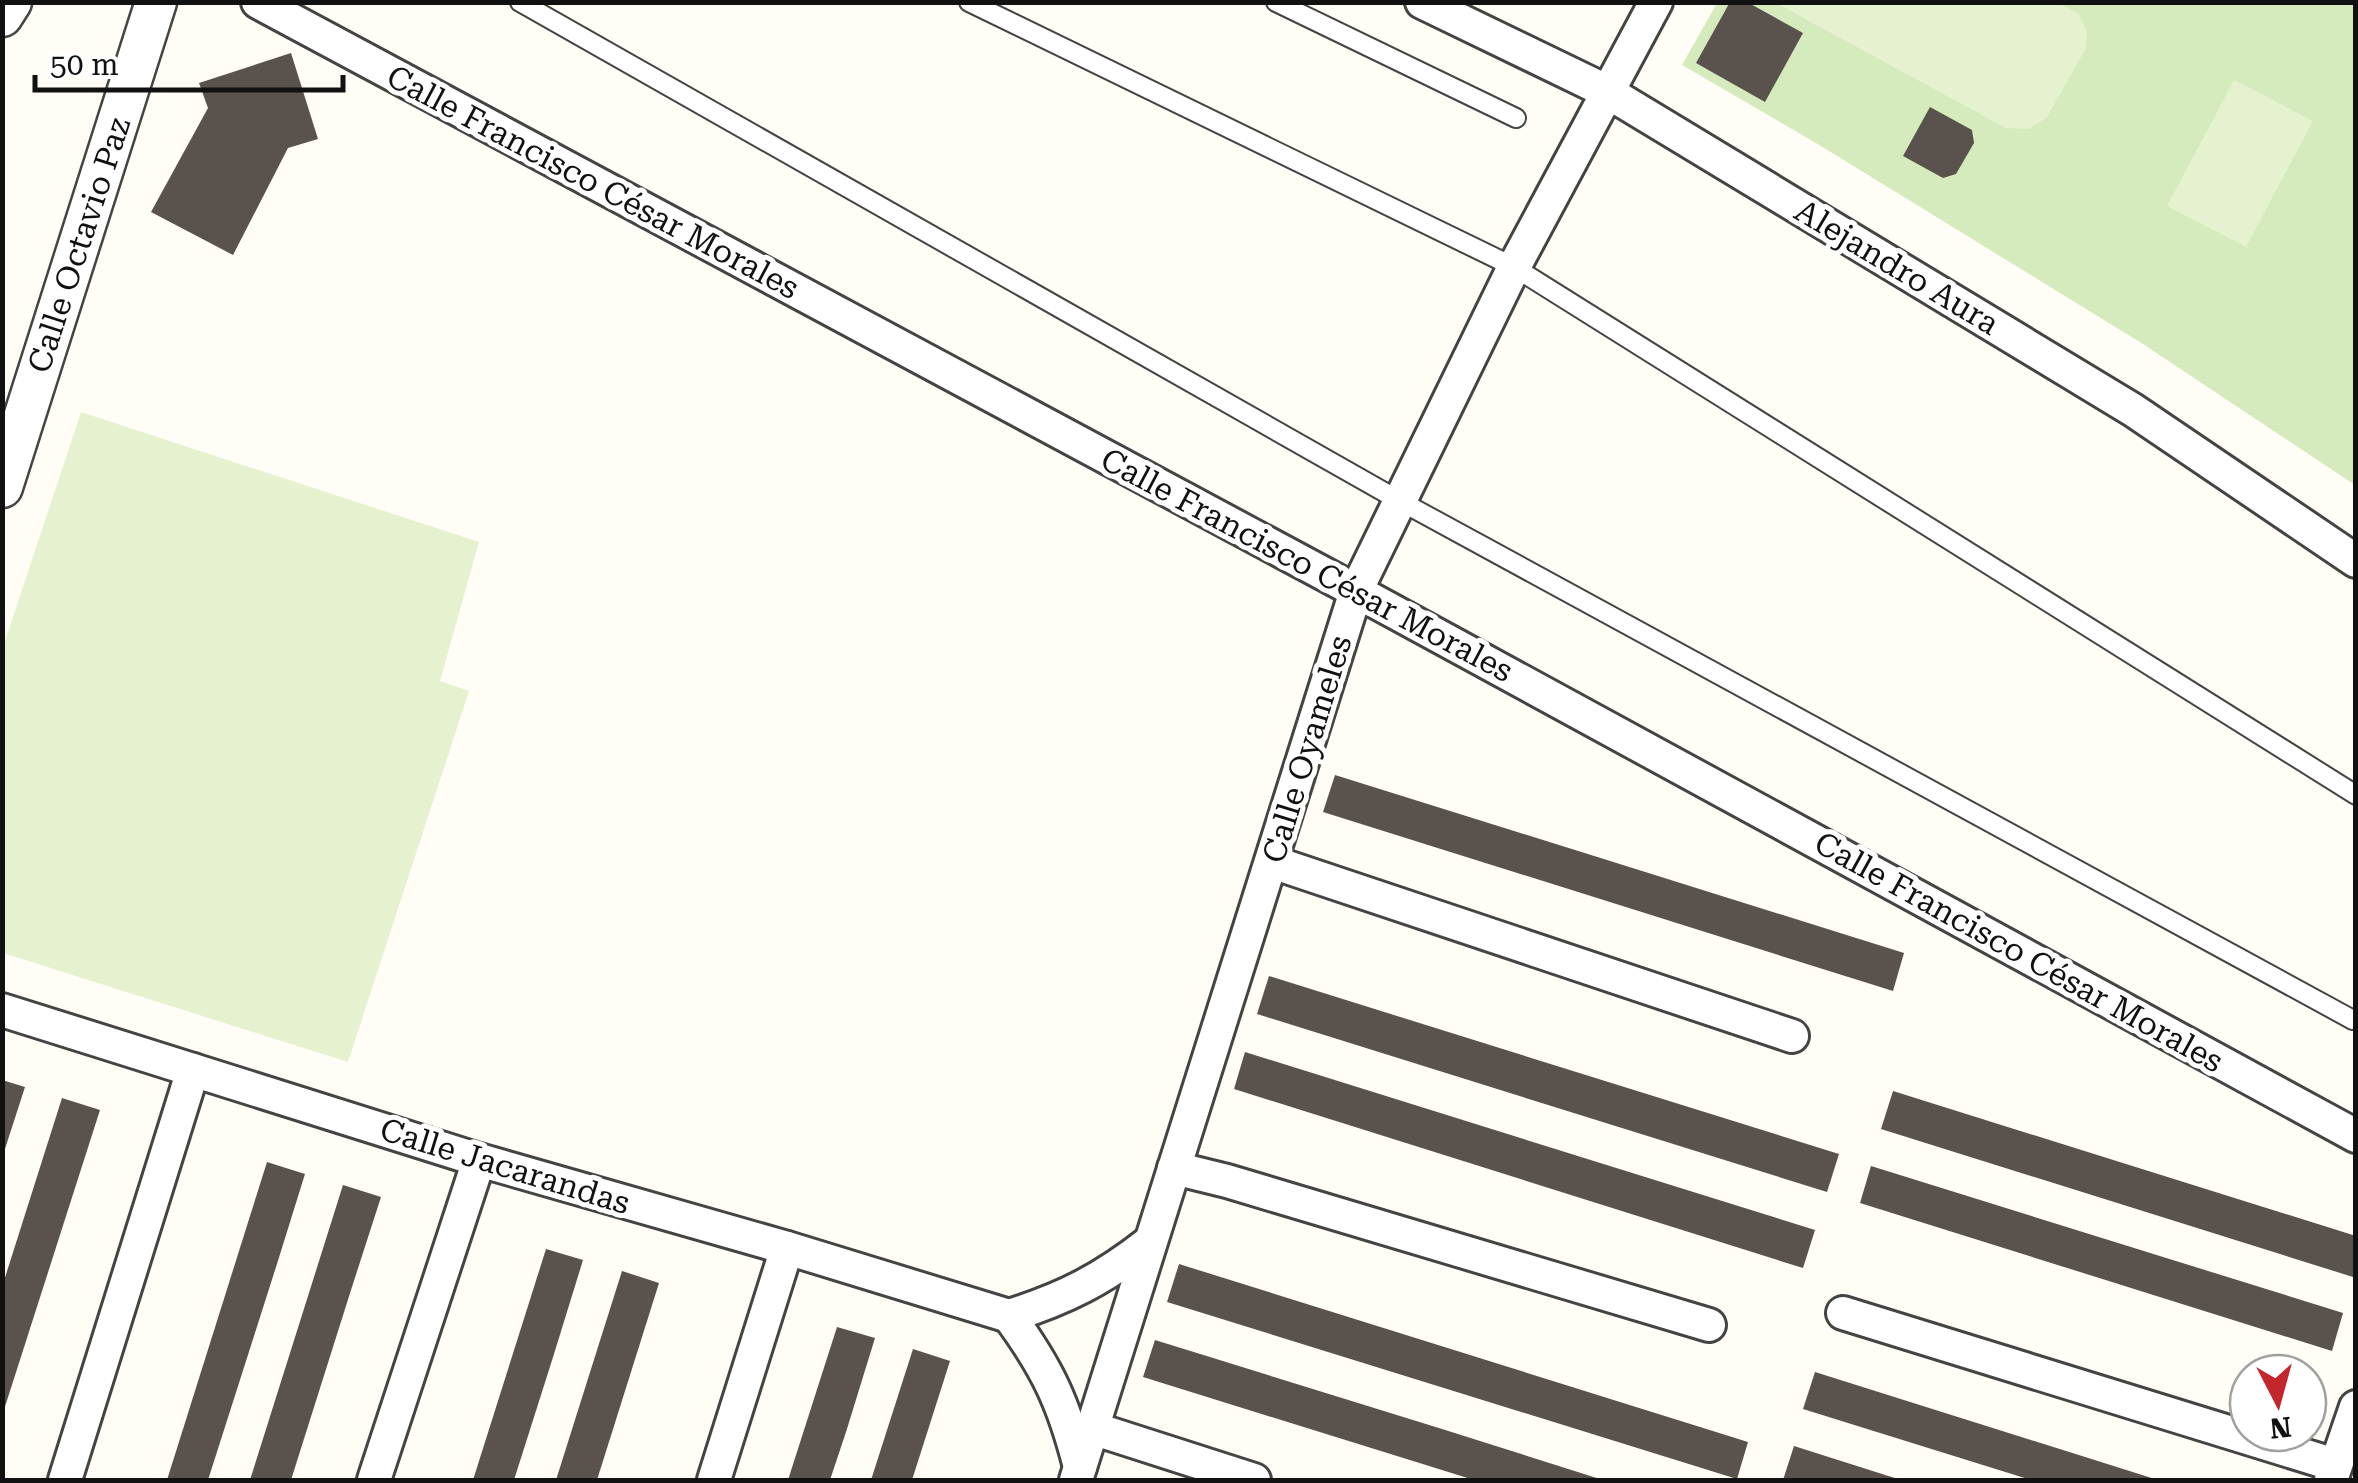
<svg xmlns="http://www.w3.org/2000/svg" width="2358" height="1483" font-family="'Roboto Serif',serif">
<style>
.green{fill:#d5ebbd}
.pitch{fill:#e6f2cf}
.building{fill:#5a524d}
.lines{fill:none;stroke-linecap:round;stroke-linejoin:round}
.service-casing{stroke:#444;stroke-width:22}
.minor-casing{stroke:#444;stroke-width:38}
.tertiary-casing{stroke:#444;stroke-width:45}
.service{stroke:#fff;stroke-width:18}
.minor{stroke:#fff;stroke-width:32}
.tertiary{stroke:#fff;stroke-width:40}
.labels{text-anchor:middle;dominant-baseline:central;stroke-width:10;stroke-linejoin:round;paint-order:stroke}
.street-label{font-size:32px;fill:#111;stroke:#fff}
</style>
<rect width="100%" height="100%" fill="#fffdf5"/>
<!-- green -->
<polygon class="green" points="1717,3 2355,3 2355,485 2143,344 1816,143 1682,65"/>
<!-- pitch -->
<g class="pitch">
<polygon points="1776,3 2058,3 2079,14 2087,32 2086,48 2047,117 2029,129 2006,128"/>
<polygon points="2234,80 2313,121 2246,247 2167,206"/>
<polygon points="81,412 479,542 440,681 469,691 348,1062 3,953 3,647"/>
</g>
<!-- building -->
<g class="building">
<polygon points="1730,2 1747,2 1803,33 1765,102 1696,63"/>
<polygon points="291,53 318,139 288,148 233,255 151,212 208,108 199,83"/>
<polygon points="1930,107 1972,130 1974,143 1956,174 1943,178 1903,156"/>
<polygon points="1335,775 1904,953 1893,991 1323,812"/>
<polygon points="1269,976 1839,1154 1827,1192 1257,1014"/>
<polygon points="1245,1052 1815,1230 1803,1268 1234,1089"/>
<polygon points="2,1080 25,1087 3,1155 2,1155"/>
<polygon points="1893,1091 2356,1236 2356,1269 2353,1277 1881,1129"/>
<polygon points="62,1098 100,1110 2,1416 2,1287"/>
<polygon points="267,1162 305,1174 276,1267 208,1480 167,1480"/>
<polygon points="1871,1166 2343,1313 2332,1351 1860,1203"/>
<polygon points="343,1185 381,1197 351,1290 291,1480 250,1480"/>
<polygon points="546,1249 583,1260 554,1354 514,1480 473,1480"/>
<polygon points="1179,1264 1748,1442 1737,1479 1167,1302"/>
<polygon points="622,1271 659,1283 597,1480 556,1480"/>
<polygon points="837,1327 875,1338 846,1432 830,1480 788,1480"/>
<polygon points="1155,1340 1442,1429 1603,1480 1474,1480 1143,1377"/>
<polygon points="913,1349 950,1361 912,1480 871,1480"/>
<polygon points="1815,1372 2158,1480 2031,1480 1803,1409"/>
<polygon points="1794,1446 1901,1480 1783,1480"/>
</g>
<g class="lines">
<defs>
<g id="service">
<polyline points="520,2 1400,501 2353,1020"/>
<polyline points="969,2 1514,267 2356,795"/>
<polyline points="1276,2 1516,118"/>
</g>
<g id="minor">
<polyline points="258,2 1356,591 2356,1136"/>
<polyline points="1422,2 1606,91 2133,410 2356,561"/>
<polyline points="1272,862 1792,1036"/>
<path d="M2 1010 479 1160 787 1248 1009 1316C1066 1298 1103 1279 1150 1242"/>
<polyline points="1174,1168 1227,1181 1709,1325"/>
<polyline points="1843,1313 2335,1465"/>
<path d="M1009 1316C1048 1369 1064 1404 1080 1467"/>
<polyline points="1092,1428 1254,1480"/>
<polyline points="65,1480 193,1070"/>
<polyline points="374,1480 479,1160"/>
<polyline points="714,1480 787,1248"/>
<polyline points="1076,1480 1356,591 1514,267 1656,2"/>
<polyline points="2331,1480 2356,1407"/>
</g>
<g id="tertiary">
<polyline points="2,16 11,2"/>
<polyline points="2,487 156,2"/>
</g>
</defs>
<!-- service casing -->
<use href="#service" class="service-casing"/>
<!-- minor casing -->
<use href="#minor" class="minor-casing"/>
<!-- tertiary casing -->
<use href="#tertiary" class="tertiary-casing"/>
<!-- service -->
<use href="#service" class="service"/>
<!-- minor -->
<use href="#minor" class="minor"/>
<!-- tertiary -->
<use href="#tertiary" class="tertiary"/>
</g>
<g class="labels">
<!-- street labels -->
<g class="street-label">
<text transform="translate(593 182) rotate(28)">Calle Francisco César Morales</text>
<text transform="translate(79 245) rotate(-72)">Calle Octavio Paz</text>
<text transform="translate(1897 267) rotate(31)">Alejandro Aura</text>
<text transform="translate(1307 565) rotate(28)">Calle Francisco César Morales</text>
<text transform="translate(1307 749) rotate(-73)">Calle Oyameles</text>
<text transform="translate(2019 952) rotate(29)">Calle Francisco César Morales</text>
<text transform="translate(505 1166) rotate(17)">Calle Jacarandas</text>
</g>
</g>
<!-- border -->
<rect width="2358" height="1483" fill="none" stroke="#111111" stroke-width="10"/>
<!-- north arrow -->
<g transform="translate(2278 1403) rotate(174)"><circle r="48" fill="#ffffff" stroke="#a0a0a0" stroke-width="2.5"/>
<path d="M0-8L18 38L0 25L-18 38Z" fill="#c4262e"/>
<text y="-15" font-size="28" font-weight="bold" text-anchor="middle" fill="#111111">N</text>
</g>
<!-- scale -->
<path d="M35 75v15h308v-15" fill="none" stroke="#111111" stroke-width="5"/>
<text x="50" y="75" font-size="30" fill="#111111" stroke="#ffffff" stroke-width="8" paint-order="stroke">50 m</text>
</svg>
